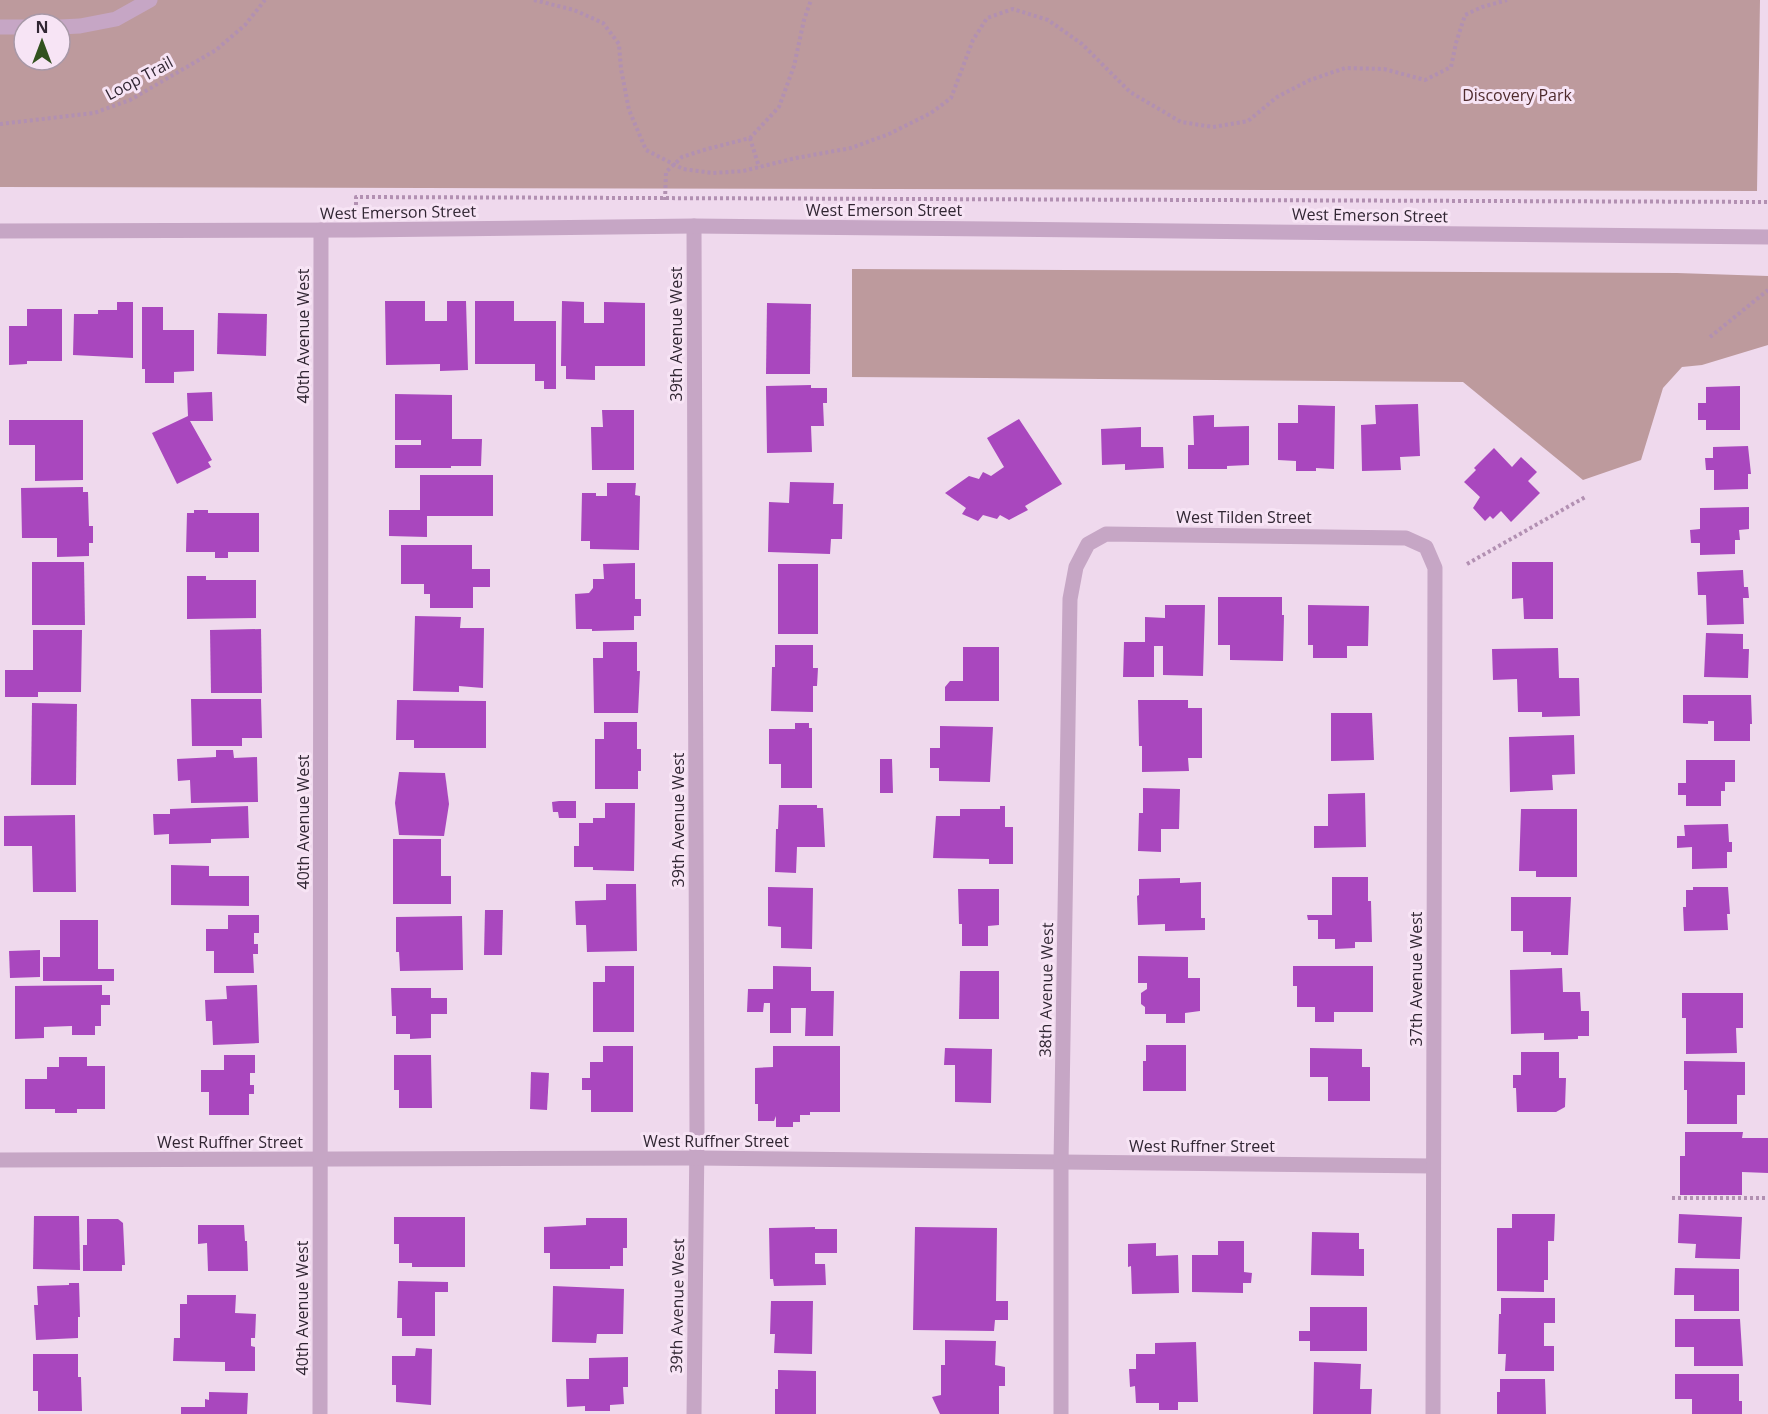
<svg xmlns="http://www.w3.org/2000/svg" width="1768" height="1414" font-family="'Open Sans',sans-serif">
<style>
.green{fill:#bd9a9d;fill-rule:evenodd}
.building{fill:#a947be}
.lines{fill:none;stroke-linecap:round;stroke-linejoin:round}
.path{stroke:#b290b2;stroke-width:4;stroke-dasharray:3 3;stroke-linecap:butt}
.minor{stroke:#c6a6c5;stroke-width:15}
.labels{text-anchor:middle;dominant-baseline:central;stroke-width:6;stroke-linejoin:round;paint-order:stroke}
.street-label{font-size:16px;fill:#312633;stroke:#f7e4f5}
.park-label{font-size:16px;fill:#4f2b2d;stroke:#f7e4f5}
</style>
<rect width="100%" height="100%" fill="#efd9ed"/>
<!-- green -->
<g class="green">
<path d="M0 0H1760L1757 191 0 187ZM24 24H60V60H24Z"/>
<polygon points="852,269 1677,273 1768,276 1768,345 1702,365 1682,367 1663,388 1641,460 1583,480 1463,382 852,377"/>
</g>
<!-- building -->
<g class="building">
<polygon points="385,301 425,301 425,321 447,321 447,301 466,301 468,370 440,371 440,364 386,365"/>
<polygon points="475,301 514,301 514,321 556,321 556,389 544,389 544,381 535,381 535,364 475,364"/>
<polygon points="562,301 584,302 584,323 604,323 604,302 645,303 645,366 595,366 595,380 566,379 566,366 561,366"/>
<polygon points="117,302 133,302 133,358 73,355 74,314 98,314 98,310 117,310"/>
<polygon points="767,303 811,304 810,374 766,374"/>
<polygon points="142,307 163,307 163,330 194,330 194,371 174,372 174,383 145,383 145,369 142,369"/>
<polygon points="27,309 62,309 62,361 27,361 27,364 9,365 9,326 27,326"/>
<polygon points="218,313 267,314 266,356 217,354"/>
<polygon points="811,385 811,388 827,388 827,403 823,403 824,426 811,426 812,452 767,453 766,386"/>
<polygon points="1740,386 1740,430 1706,430 1706,420 1698,420 1698,403 1706,403 1706,387"/>
<polygon points="212,392 213,421 190,421 212,460 208,462 211,467 177,484 152,433 188,416 187,393"/>
<polygon points="395,394 452,395 452,439 482,439 481,466 451,466 451,468 395,468 395,445 421,445 421,440 395,440"/>
<polygon points="1418,404 1420,456 1400,457 1401,470 1362,471 1361,425 1376,424 1375,405"/>
<polygon points="1298,405 1335,406 1334,469 1316,468 1316,471 1296,471 1296,461 1278,460 1278,423 1298,423"/>
<polygon points="602,410 634,410 634,470 592,470 591,427 603,427"/>
<polygon points="1214,415 1214,427 1249,426 1249,465 1227,466 1227,469 1188,469 1188,445 1194,445 1193,416"/>
<polygon points="1019,419 1062,484 1025,506 1028,510 1009,520 1000,515 997,519 983,515 978,521 962,514 966,508 945,493 969,476 979,479 983,472 991,476 1004,467 987,438"/>
<polygon points="9,420 83,420 83,480 35,481 35,445 9,445"/>
<polygon points="1141,427 1141,447 1163,447 1164,468 1125,470 1125,464 1102,465 1101,429"/>
<polygon points="1748,446 1751,474 1748,474 1748,489 1714,490 1714,470 1706,470 1705,458 1713,458 1713,447"/>
<polygon points="1494,448 1512,467 1521,457 1537,472 1528,481 1540,493 1511,522 1501,511 1493,519 1490,516 1485,521 1473,508 1480,497 1464,482 1476,470 1474,468"/>
<polygon points="420,475 493,475 493,516 427,516 427,537 389,536 389,510 420,510"/>
<polygon points="790,482 834,483 833,504 843,504 842,539 831,539 830,554 768,552 769,502 789,503"/>
<polygon points="607,483 636,483 635,495 640,496 639,550 590,549 590,541 581,541 582,493 596,493 596,496 607,496"/>
<polygon points="83,487 83,492 88,492 89,526 93,526 93,543 89,543 89,556 57,557 57,538 22,538 21,488"/>
<polygon points="1749,507 1749,529 1739,530 1740,540 1735,540 1735,554 1700,555 1700,543 1691,543 1690,530 1700,529 1700,508"/>
<polygon points="194,510 208,510 208,513 259,513 259,552 228,552 228,558 215,558 215,552 186,552 187,513 194,513"/>
<polygon points="401,545 472,545 472,569 490,569 490,587 473,587 473,608 430,608 430,594 424,594 424,584 401,584"/>
<polygon points="32,562 84,562 85,625 32,625"/>
<polygon points="1512,562 1553,562 1553,619 1524,619 1523,598 1512,599"/>
<polygon points="635,563 635,599 641,599 641,616 634,616 634,630 592,631 592,629 576,629 575,594 589,593 593,588 593,579 604,579 603,564"/>
<rect x="778" y="564" width="40" height="70"/>
<polygon points="1743,570 1744,587 1748,587 1749,598 1743,598 1744,624 1707,625 1706,595 1698,595 1697,572"/>
<polygon points="187,576 206,576 206,580 256,580 256,618 187,619"/>
<polygon points="1218,597 1282,597 1282,615 1284,615 1283,661 1230,660 1230,645 1218,645"/>
<polygon points="1165,605 1205,605 1203,676 1163,675 1163,646 1154,646 1154,677 1123,677 1124,642 1145,642 1145,617 1165,618"/>
<polygon points="1308,605 1369,606 1368,646 1347,646 1347,658 1313,658 1313,645 1308,645"/>
<polygon points="415,616 461,617 460,628 484,628 483,688 459,686 459,692 413,691"/>
<polygon points="261,629 262,693 211,693 210,630"/>
<polygon points="33,630 82,630 81,692 38,692 38,697 5,697 5,670 33,670"/>
<polygon points="1706,633 1743,634 1743,649 1749,649 1748,678 1704,677"/>
<polygon points="603,642 637,642 637,671 640,671 638,713 594,713 593,658 603,658"/>
<polygon points="775,645 813,645 813,668 818,668 817,686 813,686 813,712 771,711 772,667 775,667"/>
<polygon points="963,647 999,647 999,701 945,701 945,687 950,681 963,681"/>
<polygon points="1558,648 1559,678 1579,678 1580,716 1542,717 1542,712 1518,712 1517,679 1493,680 1492,649"/>
<polygon points="1683,695 1751,695 1752,724 1750,724 1750,741 1714,741 1714,721 1708,721 1708,724 1683,723"/>
<polygon points="191,699 261,699 262,738 242,738 242,746 192,746"/>
<polygon points="397,700 486,701 486,748 414,748 414,740 396,740"/>
<polygon points="1138,700 1188,700 1188,708 1202,708 1202,758 1188,758 1189,771 1142,772 1142,746 1139,746"/>
<polygon points="32,703 77,704 76,785 31,785"/>
<polygon points="1331,713 1372,713 1374,760 1331,761"/>
<polygon points="604,722 637,722 637,749 641,749 641,771 638,771 638,789 595,789 595,739 604,739"/>
<polygon points="795,723 809,723 809,728 812,728 812,788 781,788 781,764 769,764 769,729 795,729"/>
<polygon points="940,726 993,727 990,782 939,781 939,768 930,768 930,748 940,748"/>
<polygon points="1574,735 1575,774 1552,775 1553,790 1510,792 1509,737"/>
<polygon points="216,750 233,750 234,758 257,757 258,802 191,803 190,780 178,781 177,759 216,757"/>
<polygon points="880,759 892,759 893,793 880,793"/>
<polygon points="1686,760 1735,760 1735,782 1725,782 1725,791 1721,791 1721,806 1686,806 1686,795 1678,795 1678,783 1686,783"/>
<polygon points="399,772 445,773 449,804 444,836 399,835 395,803"/>
<polygon points="1143,788 1180,789 1179,829 1161,829 1161,852 1138,851 1139,813 1143,813"/>
<polygon points="1365,793 1366,847 1314,848 1314,826 1328,826 1328,794"/>
<polygon points="559,801 576,801 576,818 559,818 558,812 553,812 552,802"/>
<polygon points="605,803 635,803 634,871 593,870 593,867 574,867 574,846 579,846 579,823 593,823 593,818 605,818"/>
<polygon points="779,805 817,805 817,808 823,808 825,847 797,847 796,873 775,872 776,829 778,829"/>
<polygon points="248,806 249,838 211,839 211,843 169,844 169,834 154,835 153,814 170,814 170,809"/>
<polygon points="1000,806 1005,806 1005,827 1013,827 1013,864 989,864 989,859 933,858 936,816 960,816 960,809 1000,809"/>
<polygon points="1521,809 1577,809 1577,877 1536,877 1536,871 1519,871"/>
<polygon points="75,815 76,892 33,892 32,846 4,846 4,816"/>
<polygon points="1728,824 1729,842 1732,842 1732,852 1727,852 1727,868 1692,869 1692,847 1677,848 1677,836 1685,836 1684,825"/>
<polygon points="393,839 441,839 441,876 451,876 451,904 393,904"/>
<polygon points="171,865 209,866 209,876 249,876 249,906 171,905"/>
<polygon points="1332,877 1368,877 1368,901 1371,901 1372,942 1355,942 1355,948 1335,949 1335,939 1318,939 1318,920 1308,920 1307,915 1332,915"/>
<polygon points="1180,878 1180,883 1201,882 1201,918 1205,918 1205,930 1165,931 1165,924 1138,925 1137,896 1139,895 1139,879"/>
<polygon points="606,884 636,884 637,951 587,952 586,925 576,925 575,901 606,900"/>
<polygon points="768,887 813,888 812,949 781,948 781,927 768,926"/>
<polygon points="1693,887 1728,887 1730,914 1727,914 1728,930 1684,931 1683,907 1686,907 1686,890 1693,890"/>
<polygon points="958,889 999,889 999,925 988,926 988,946 962,946 962,924 959,924"/>
<polygon points="1511,897 1571,897 1568,955 1551,955 1551,952 1523,952 1523,931 1511,931"/>
<polygon points="485,910 503,910 502,955 484,955"/>
<polygon points="228,915 259,915 259,933 254,933 254,944 258,944 258,954 253,954 254,973 214,973 214,951 206,951 206,929 228,929"/>
<polygon points="462,916 463,970 400,971 399,952 396,952 396,917"/>
<polygon points="60,920 98,920 98,969 114,969 114,981 43,981 43,957 60,957"/>
<polygon points="40,950 40,977 10,978 9,951"/>
<polygon points="1138,956 1188,957 1188,978 1200,978 1200,1011 1185,1013 1185,1023 1166,1023 1166,1014 1145,1014 1145,1007 1141,1004 1141,993 1147,989 1147,983 1138,983"/>
<polygon points="605,966 634,966 634,1032 593,1032 593,982 605,982"/>
<polygon points="773,966 811,967 811,991 834,991 833,1036 805,1036 806,1008 791,1008 791,1033 770,1033 770,1003 764,1003 763,1012 747,1012 748,989 773,989"/>
<polygon points="1293,966 1373,966 1373,1012 1334,1012 1334,1022 1315,1022 1315,1007 1297,1007 1297,986 1293,986"/>
<polygon points="1562,968 1563,992 1580,992 1581,1011 1589,1011 1589,1036 1578,1036 1578,1039 1544,1040 1544,1033 1511,1034 1510,970"/>
<polygon points="960,971 999,971 999,1019 959,1019"/>
<polygon points="102,985 102,995 110,995 110,1005 101,1005 101,1026 95,1026 95,1035 72,1035 72,1026 44,1027 44,1038 15,1039 15,986"/>
<polygon points="257,985 259,1043 213,1045 212,1021 206,1021 205,1000 227,999 226,986"/>
<polygon points="391,988 431,988 431,998 447,998 447,1014 431,1014 431,1038 410,1039 410,1034 396,1034 396,1016 392,1016"/>
<polygon points="1682,993 1743,993 1743,1028 1736,1028 1737,1053 1686,1054 1686,1018 1682,1018"/>
<polygon points="1146,1045 1186,1045 1186,1091 1143,1091 1143,1061 1146,1061"/>
<polygon points="603,1046 633,1046 633,1112 591,1112 591,1090 582,1090 582,1078 590,1078 590,1062 603,1062"/>
<polygon points="773,1046 840,1046 840,1112 810,1112 810,1115 800,1115 800,1122 793,1122 793,1127 776,1127 776,1116 774,1121 758,1121 758,1104 755,1104 755,1068 773,1067"/>
<polygon points="945,1048 992,1049 991,1103 955,1102 955,1065 944,1065"/>
<polygon points="1310,1048 1362,1049 1362,1067 1370,1067 1370,1101 1328,1101 1328,1077 1310,1077"/>
<polygon points="1521,1052 1559,1052 1559,1078 1566,1078 1565,1107 1556,1112 1517,1112 1516,1088 1513,1088 1513,1075 1521,1075"/>
<polygon points="224,1055 255,1055 255,1073 250,1073 250,1085 254,1085 254,1094 249,1094 249,1115 209,1115 209,1092 201,1092 201,1070 224,1070"/>
<polygon points="394,1055 431,1055 432,1108 399,1108 399,1090 394,1090"/>
<polygon points="59,1057 87,1057 87,1066 105,1066 105,1109 77,1109 77,1113 55,1113 55,1109 25,1109 25,1079 47,1079 47,1067 59,1067"/>
<polygon points="1684,1061 1745,1062 1745,1095 1737,1095 1737,1124 1687,1124 1687,1090 1684,1090"/>
<polygon points="531,1072 549,1073 547,1110 530,1109"/>
<polygon points="1685,1132 1743,1132 1742,1138 1768,1138 1768,1173 1742,1172 1742,1195 1680,1195 1680,1156 1685,1156"/>
<polygon points="1512,1214 1555,1214 1554,1241 1548,1241 1548,1280 1544,1280 1544,1292 1497,1291 1497,1228 1512,1228"/>
<polygon points="1679,1214 1742,1217 1740,1259 1695,1258 1696,1244 1678,1243"/>
<polygon points="34,1216 79,1216 80,1270 33,1269"/>
<polygon points="394,1217 465,1217 465,1267 412,1267 412,1263 399,1263 399,1244 394,1244"/>
<polygon points="586,1218 627,1218 627,1248 623,1248 623,1266 610,1266 610,1269 550,1269 550,1253 544,1253 544,1227 586,1225"/>
<polygon points="87,1219 118,1219 123,1223 125,1265 122,1265 122,1271 83,1271 83,1245 87,1245"/>
<polygon points="198,1225 244,1225 245,1241 247,1241 248,1271 208,1271 207,1243 198,1244"/>
<polygon points="815,1227 815,1229 837,1229 837,1253 815,1253 815,1264 825,1264 826,1285 774,1286 773,1279 770,1279 769,1228"/>
<polygon points="915,1227 997,1228 996,1301 1008,1301 1008,1320 995,1320 994,1331 913,1330"/>
<polygon points="1312,1232 1359,1233 1359,1249 1364,1249 1364,1276 1311,1275"/>
<polygon points="1218,1241 1244,1241 1244,1272 1252,1273 1251,1283 1243,1283 1243,1293 1192,1292 1192,1255 1218,1255"/>
<polygon points="1156,1243 1156,1256 1178,1255 1179,1293 1132,1294 1131,1266 1128,1267 1128,1244"/>
<polygon points="1675,1268 1739,1269 1739,1311 1694,1311 1694,1295 1674,1295"/>
<polygon points="398,1281 448,1282 448,1292 435,1292 435,1336 402,1336 402,1318 397,1318"/>
<polygon points="69,1283 79,1283 80,1317 78,1317 78,1338 36,1340 34,1305 38,1305 37,1286 69,1285"/>
<polygon points="553,1286 624,1289 623,1334 597,1334 596,1343 552,1342"/>
<polygon points="187,1295 236,1295 235,1313 256,1314 255,1338 251,1338 251,1346 255,1347 255,1371 225,1371 225,1362 173,1361 174,1338 180,1338 180,1304 187,1304"/>
<polygon points="1501,1298 1555,1298 1555,1323 1544,1323 1544,1346 1554,1346 1554,1371 1505,1371 1506,1354 1498,1354 1499,1314 1501,1314"/>
<polygon points="771,1301 813,1301 812,1354 774,1353 775,1334 770,1334"/>
<polygon points="1310,1307 1367,1307 1367,1351 1310,1351 1310,1341 1299,1341 1299,1331 1310,1331"/>
<polygon points="1675,1319 1740,1319 1743,1366 1694,1366 1694,1347 1675,1347"/>
<polygon points="945,1340 996,1341 995,1365 1005,1367 1005,1386 999,1386 999,1414 940,1414 932,1397 941,1395 941,1365 945,1365"/>
<polygon points="1196,1342 1198,1402 1178,1402 1178,1410 1159,1410 1159,1403 1136,1403 1135,1386 1130,1387 1129,1369 1136,1369 1136,1354 1155,1354 1155,1343"/>
<polygon points="416,1348 432,1349 431,1405 396,1402 396,1385 392,1385 392,1356 415,1356"/>
<polygon points="33,1354 78,1354 78,1377 81,1377 82,1411 38,1411 38,1391 33,1391"/>
<polygon points="628,1357 628,1387 623,1387 624,1404 610,1405 610,1411 585,1411 585,1406 567,1407 566,1379 589,1379 589,1358"/>
<polygon points="1314,1362 1361,1364 1360,1389 1372,1389 1371,1414 1313,1414"/>
<polygon points="778,1370 816,1371 816,1414 775,1414 775,1389 778,1389"/>
<polygon points="1675,1374 1739,1374 1739,1401 1742,1401 1742,1414 1692,1414 1692,1399 1675,1399"/>
<polygon points="1500,1379 1545,1379 1546,1414 1497,1414 1497,1392 1500,1392"/>
<polygon points="209,1392 248,1393 247,1414 181,1414 181,1407 205,1407 205,1399 209,1400"/>
</g>
<g class="lines">
<!-- path -->
<g class="path">
<polyline points="534,0 574,10 603,23 619,44 621,69 629,110 646,150 683,169 713,173 743,171 796,158 851,148 889,134 931,113 951,98 973,40 987,18 1013,9 1048,20 1082,44 1130,92 1181,122 1213,127 1248,121 1277,97 1310,80 1345,68 1384,69 1425,80 1451,67 1456,43 1465,15 1482,7 1507,0"/>
<polyline points="0,124 94,113 130,100 216,50 245,25 265,0"/>
<polyline points="750,138 759,167"/>
<polyline points="665,200 666,172 682,157 707,149 750,138 779,107 794,66 804,20 811,0"/>
<polyline points="356,205 356,197 1768,202"/>
<polyline points="1710,337 1768,290"/>
<polyline points="1467,564 1587,496"/>
<polyline points="1672,1198 1768,1198"/>
</g>
<!-- minor -->
<g class="minor">
<polyline points="0,27 24,27"/>
<polyline points="60,27 80,26 116,19 150,0"/>
<polyline points="694,226 697,1136 694,1414"/>
<polyline points="0,231 356,230 694,226 1768,237"/>
<polyline points="0,1160 696,1158 1433,1166"/>
<polyline points="320,1414 321,230"/>
<polyline points="1061,1414 1061,1163 1070,599 1076,567 1088,544 1106,534 1406,538 1426,547 1435,568 1433,1414"/>
</g>
</g>
<g class="labels">
<!-- street labels -->
<g class="street-label">
<text transform="translate(139 78) rotate(-28)">Loop Trail</text>
<text x="884" y="210">West Emerson Street</text>
<text transform="translate(398 212) rotate(-1)">West Emerson Street</text>
<text transform="translate(1370 215) rotate(1)">West Emerson Street</text>
<text transform="translate(676 334) rotate(-90)">39th Avenue West</text>
<text transform="translate(303 336) rotate(-90)">40th Avenue West</text>
<text x="1244" y="517">West Tilden Street</text>
<text transform="translate(678 820) rotate(-90)">39th Avenue West</text>
<text transform="translate(303 822) rotate(-90)">40th Avenue West</text>
<text transform="translate(1416 979) rotate(-90)">37th Avenue West</text>
<text transform="translate(1046 990) rotate(-89)">38th Avenue West</text>
<text x="716" y="1141">West Ruffner Street</text>
<text x="230" y="1142">West Ruffner Street</text>
<text x="1202" y="1146">West Ruffner Street</text>
<text transform="translate(677 1306) rotate(-89)">39th Avenue West</text>
<text transform="translate(302 1308) rotate(-90)">40th Avenue West</text>
</g>
<!-- park labels -->
<g class="park-label">
<text x="1517" y="95">Discovery Park</text>
</g>
</g>
<!-- north arrow -->
<g transform="translate(42 42)"><circle r="28" fill="#f7e4f5" stroke="#a898a7" stroke-width="1.5"/>
<path d="M0-4.5L10 22L0 15L-10 22Z" fill="#31511e"/>
<text y="-9" font-size="16" font-weight="bold" text-anchor="middle" fill="#312633">N</text>
</g>
</svg>
